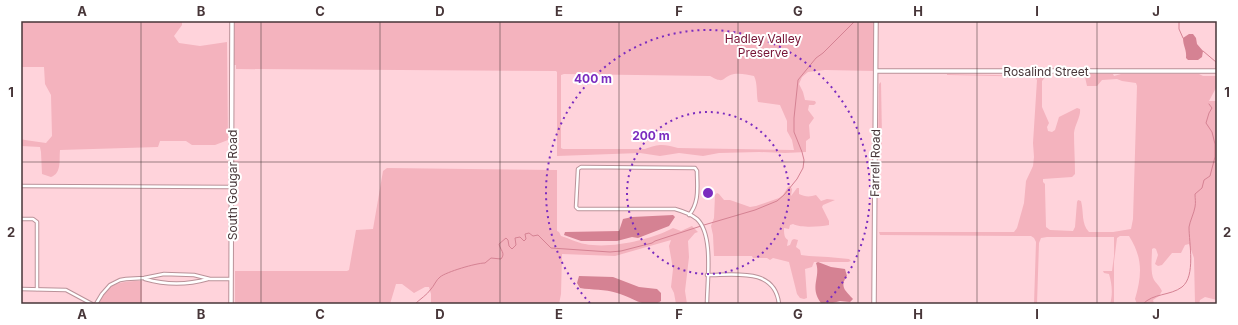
<svg xmlns="http://www.w3.org/2000/svg" width="1238" height="325" font-family="Inter,sans-serif">
<style>
.green{fill:#f4b3be;fill-rule:evenodd}
.water{fill:#d58293}
.lines{fill:none;stroke-linecap:round;stroke-linejoin:round}
.stream{stroke:#d58293;stroke-width:1}
.street-casing{stroke:#ba9299;stroke-width:4.5}
.secondary-casing{stroke:#ba9299;stroke-width:5.5}
.street{stroke:#fff;stroke-width:2.5}
.secondary{stroke:#fff;stroke-width:3.5}
.grid{fill:none;stroke:#473639;stroke-width:1;stroke-opacity:0.55}
.ring{fill:none;stroke:#7b2cbf;stroke-width:2;stroke-dasharray:2 4}
.labels{text-anchor:middle;dominant-baseline:central;stroke-width:4;stroke-linejoin:round;paint-order:stroke}
.park-label{font-size:12px;fill:#771436;stroke:#fff}
.street-label{font-size:12px;fill:#473639;stroke:#fff}
.centre{fill:#7b2cbf;stroke:#fff;stroke-width:2}
.ring-label{font-size:12px;text-anchor:middle;font-weight:bold;fill:#7b2cbf;stroke:#fff;stroke-width:4;stroke-linejoin:round;paint-order:stroke}
.neatline{fill:none;stroke:#473639;stroke-width:1.5}
.grid-label{font-size:13px;text-anchor:middle;font-weight:bold;fill:#473639}
</style>
<rect width="100%" height="100%" fill="#ffd3db"/>
<!-- green -->
<g class="green">
<path d="M21 21H182V25L174 36 179 43 200 46 227 42 228 140 215 145H192L186 141H160L158 147 60 150C59 160 62 173 51 177L42 174 41 152 40 147 21 146V139L25 140 46 143 52 136 51 95 45 84 44 67H21Z"/>
<path d="M234 21H875V71L825 70 808 72 802 77 799 84 803 92 805 100 815 101 816 103 814 105H809L808 110 814 118 809 125 810 138 806 141V152L785 153 759 152 719 153 703 156 679 153 660 156 640 153 557 156V72L556 71 236 69V65H234ZM564 74 710 76C726 85 721 77 734 74 741 73 748 75 754 76 758 84 756 94 758 102L780 105 787 121V131L792 140 794 150 678 148C663 144 659 144 645 149H563L561 148V75Z"/>
<path d="M947 74 1046 76 1042 81V107L1049 123 1047 127 1048 131 1052 132 1055 130 1059 117 1077 108 1080 109C1081 117 1075 124 1074 133 1074 147 1075 160 1075 174L1072 177 1043 179V182L1045 184V188L1046 227 1050 230 1073 231 1075 227 1077 202 1078 200 1081 201C1084 212 1081 224 1089 232H1113L1131 229 1133 219 1137 86 1136 83 1122 81 1117 79 1102 80 1097 86H1087L1085 77 1082 74H1113L1114 76 1121 74H1199L1203 76H1216L1217 86 1209 101H1217V300L1205 297 1200 300 1199 304H1195L1194 258 1189 244 1185 245 1181 253H1172L1162 265 1158 266 1155 264 1158 255 1156 249 1154 248 1152 249C1152 257 1150 273 1154 280 1156 283 1159 285 1162 291L1159 296 1153 300 1154 304H1137L1135 299C1142 275 1143 258 1129 236H1120L1117 238 1114 262V304H1110C1113 294 1112 284 1109 274L1104 273 1103 271H1112L1114 256V237H1047L1041 238 1039 243 1037 304H1034L1036 242 1034 238 1031 236 880 235 879 232H1014L1017 228 1024 203 1026 181 1033 166 1034 157 1033 143 1037 80 1035 77 947 75Z"/>
<polygon points="881,82 882,138 881,159 878,158 879,84"/>
<path d="M387 168 557 170V231L559 232 561 236C569 238 577 243 585 244 610 249 651 240 673 228L681 231 692 226 698 232 695 233 688 241 689 257 685 291 687 304H676L674 293 671 287 673 269 669 246 671 240 615 256 562 254 561 294 559 304H431V294L429 287H425L414 293 402 284H396L390 304H235V271H347L349 270 356 230 373 229 383 171Z"/>
<path d="M790 186 792 189 791 196 797 188H799V194C805 197 810 197 816 195L821 201 827 199 835 200 823 205 822 207 829 221V225C819 227 801 228 793 224L790 225 789 229 784 228C784 233 784 238 788 240L787 246 790 245 792 240 794 239 798 240 796 247 800 250 801 255 809 256 828 257 849 259 851 261 848 262H814L812 267 805 269 807 298 804 299 800 298 797 294 789 262 773 258 770 260 767 258H753L752 256H714L713 235 711 226 714 218 715 195 717 193 719 194 724 200H730L750 207 756 206 779 198 783 195 788 187Z"/>
<path d="M142 281V304H99C107 282 122 281 142 281Z"/>
</g>
<!-- water -->
<g class="water">
<path d="M1189 34H1193L1196 38 1197 44 1203 51 1202 57 1198 60H1188L1186 58C1187 50 1183 46 1183 38Z"/>
<polygon points="673,215 675,217 669,226 638,238 632,237 617,241 581,241 564,235 565,232 619,231 623,219 632,217"/>
<path d="M818 262 831 267 845 269 847 276C839 287 846 291 853 299L850 302 840 301 829 304 821 303C809 287 821 277 816 263Z"/>
<path d="M579 276 613 277 639 287 657 289 661 293V301C648 311 630 296 617 293 605 289 592 290 580 288L577 283Z"/>
</g>
<g class="lines">
<!-- stream -->
<g class="stream">
<polyline points="25,21 33,21"/>
<polyline points="1179,21 1179,29 1183,38"/>
<polyline points="1203,51 1216,62 1216,69"/>
<polyline points="704,225 755,210 777,201 784,195 797,179 803,168 804,160 802,152 794,132 794,118 798,80 816,58 823,53 855,21"/>
<path d="M415 304C420 299 427 295 431 289 434 286 436 280 440 277 446 272 476 263 485 263L491 258 501 259C506 253 500 250 499 244L506 238 508 240 509 246 512 249 516 245 515 238 520 237 524 241 526 239 525 234 529 233 533 236 538 235 551 248 610 252 621 251 652 243 655 241 701 226"/>
<path d="M1143 304C1153 293 1170 296 1182 287 1196 276 1189 243 1189 227 1190 221 1194 213 1195 207 1196 202 1195 199 1195 194L1202 188 1204 180 1210 176 1215 157V144L1212 132 1206 123 1209 113 1212 108 1209 104"/>
</g>
<defs>
<g id="street">
<polyline points="21,186 231,187"/>
<path d="M689 215C700 202 697 186 697 171L695 168 581 167 578 169 576 207 578 209H675C682 211 691 214 697 219 714 235 707 281 707 304"/>
<polyline points="21,219 33,219 37,222 37,289"/>
<path d="M707 275C734 275 775 267 779 304"/>
<path d="M145 279C166 285 187 285 208 279"/>
<polyline points="21,289 66,290 92,304"/>
<polyline points="96,304 102,294 110,285 120,280 126,279 144,278 164,274 194,275 210,279 231,279"/>
</g>
<g id="secondary">
<polyline points="876,71 1217,71"/>
<polyline points="231,304 232,21"/>
<polyline points="874,304 876,21"/>
</g>
</defs>
<!-- street casing -->
<use href="#street" class="street-casing"/>
<!-- secondary casing -->
<use href="#secondary" class="secondary-casing"/>
<!-- street -->
<use href="#street" class="street"/>
<!-- secondary -->
<use href="#secondary" class="secondary"/>
</g>
<!-- grid -->
<path class="grid" d="M141 21V304M261 21V304M380 21V304M500 21V304M619 21V304M738 21V304M858 21V304M977 21V304M1097 21V304M21 162H1217"/>
<!-- distance rings -->
<g class="ring">
<circle cx="708" cy="193" r="81"/>
<path d="M590 303A162 162 0 1 1 826 303"/>
</g>
<g class="labels">
<!-- park labels -->
<g class="park-label">
<text x="763" y="38">Hadley Valley<tspan x="763" dy="14">Preserve</tspan></text>
</g>
<!-- street labels -->
<g class="street-label">
<text x="1046" y="71">Rosalind Street</text>
<text transform="translate(875 163) rotate(-89)">Farrell Road</text>
<text transform="translate(232 185) rotate(-90)">South Gougar Road</text>
</g>
</g>
<circle cx="708" cy="193" r="6" class="centre"/>
<g class="ring-label">
<text x="593" y="83">400 m</text>
<text x="651" y="140">200 m</text>
</g>
<!-- border -->
<rect width="1238" height="325" fill="none" stroke="#ffffff" stroke-width="44"/>
<rect x="22" y="22" width="1194" height="281" class="neatline"/>
<g class="grid-label">
<text x="82" y="16">A</text>
<text x="201" y="16">B</text>
<text x="320" y="16">C</text>
<text x="440" y="16">D</text>
<text x="559" y="16">E</text>
<text x="679" y="16">F</text>
<text x="798" y="16">G</text>
<text x="918" y="16">H</text>
<text x="1037" y="16">I</text>
<text x="1156" y="16">J</text>
<text x="11" y="97">1</text>
<text x="1227" y="97">1</text>
<text x="11" y="237">2</text>
<text x="1227" y="237">2</text>
<text x="82" y="319">A</text>
<text x="201" y="319">B</text>
<text x="320" y="319">C</text>
<text x="440" y="319">D</text>
<text x="559" y="319">E</text>
<text x="679" y="319">F</text>
<text x="798" y="319">G</text>
<text x="918" y="319">H</text>
<text x="1037" y="319">I</text>
<text x="1156" y="319">J</text>
</g>
</svg>
